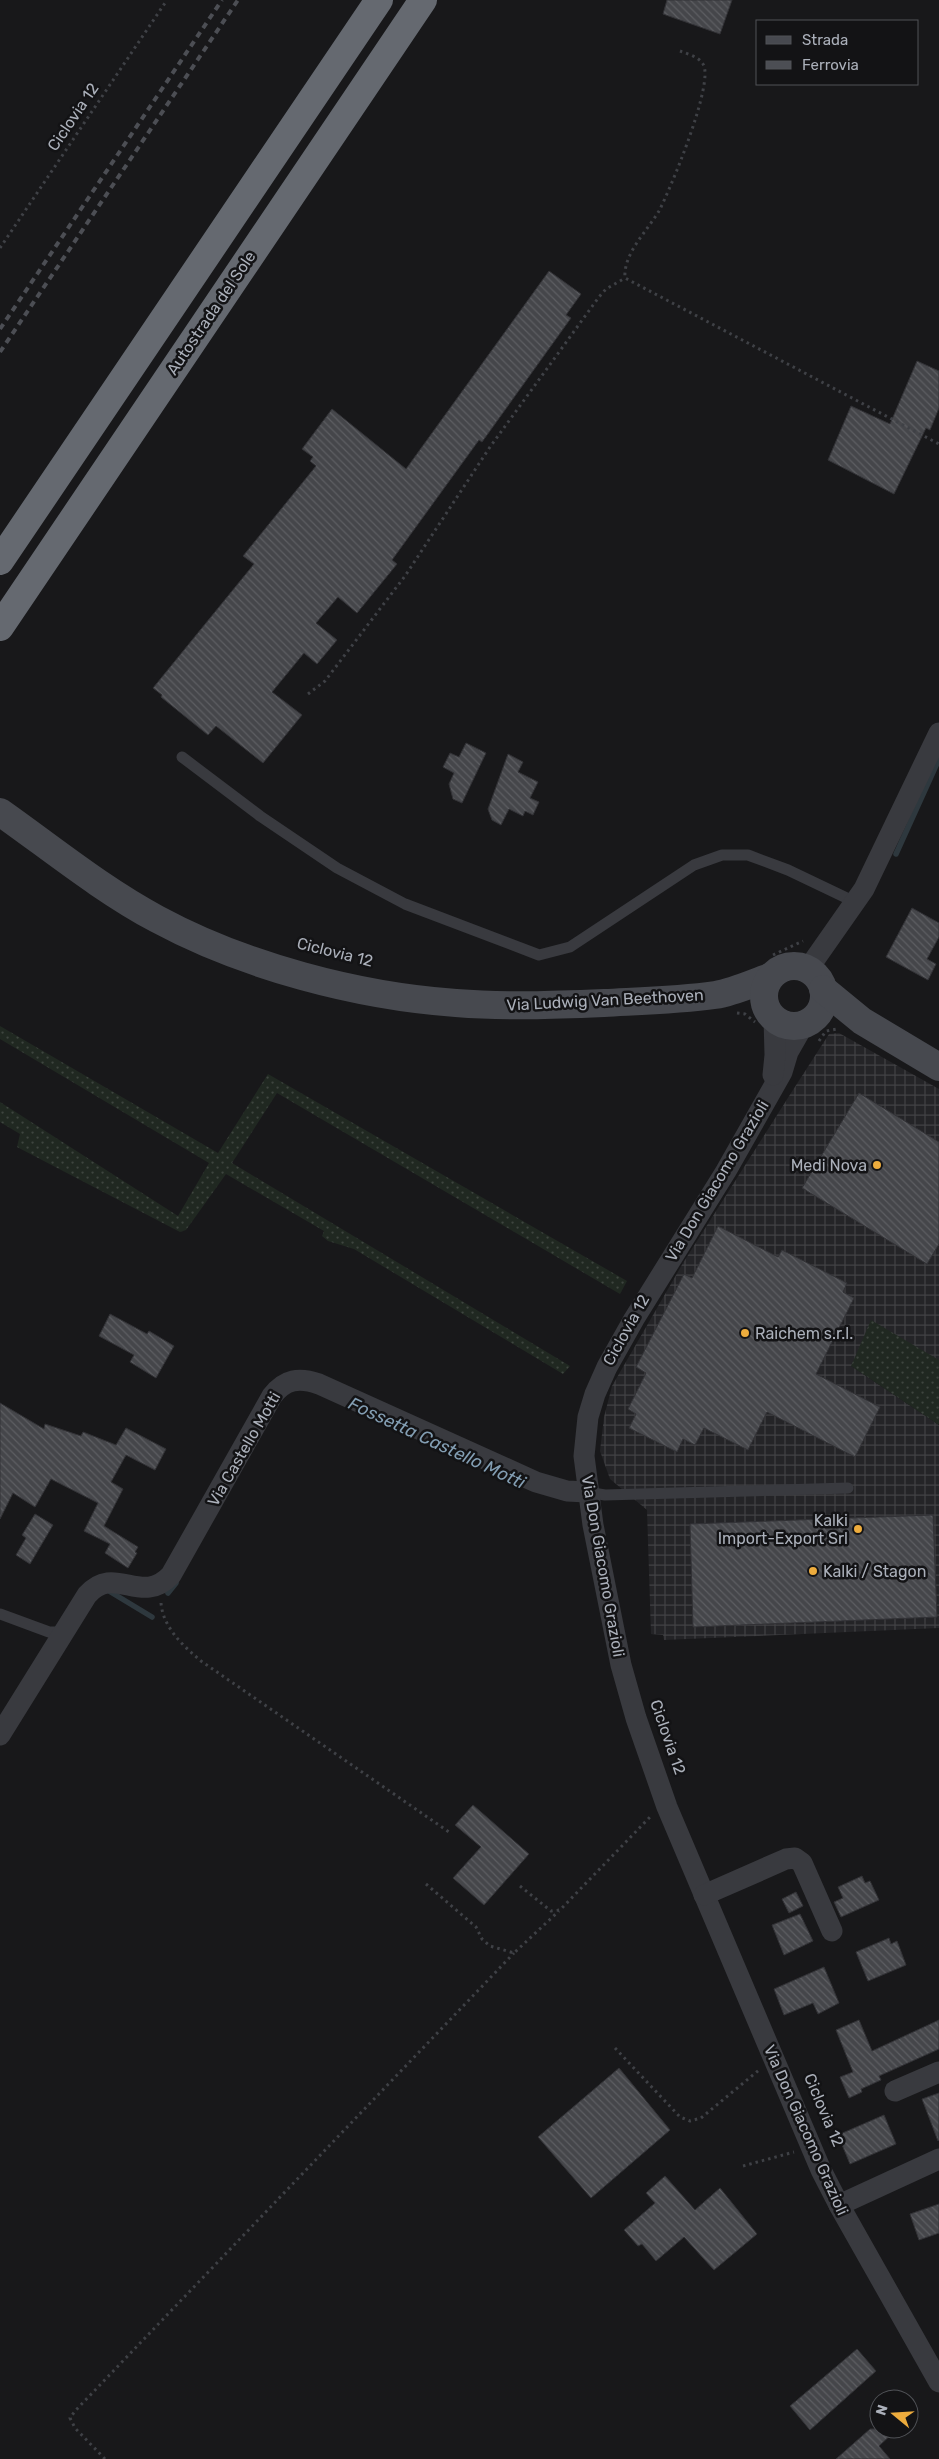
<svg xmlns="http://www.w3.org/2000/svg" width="939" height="2459" font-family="Rubik,sans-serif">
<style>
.industrial{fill:url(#industrial-grid)}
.grass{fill:url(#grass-dots)}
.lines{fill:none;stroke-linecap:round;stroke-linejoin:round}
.stream{stroke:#2e383e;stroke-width:5.5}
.building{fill:url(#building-back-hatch);stroke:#323236}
.path{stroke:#3f4146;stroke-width:3;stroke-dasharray:2.5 4;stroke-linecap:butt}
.lane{stroke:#393a3f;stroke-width:11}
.street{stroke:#393a3f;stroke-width:21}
.secondary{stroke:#47494f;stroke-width:28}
.highway{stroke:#656970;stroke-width:28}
.rail{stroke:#4c4e54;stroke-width:4;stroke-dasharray:6 5;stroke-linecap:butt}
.poi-dot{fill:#edac3d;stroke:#131315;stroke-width:2}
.labels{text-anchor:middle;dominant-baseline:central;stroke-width:5;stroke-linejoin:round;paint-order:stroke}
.street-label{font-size:16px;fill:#abb0ba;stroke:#131315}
.poi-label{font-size:16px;fill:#abb0ba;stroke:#131315;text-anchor:end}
.water-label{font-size:18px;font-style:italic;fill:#839eb3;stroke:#131315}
</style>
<defs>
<pattern id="industrial-grid" width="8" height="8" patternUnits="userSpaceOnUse" patternTransform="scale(1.25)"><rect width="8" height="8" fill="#242427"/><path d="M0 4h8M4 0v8" fill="none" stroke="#414144"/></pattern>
<pattern id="grass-dots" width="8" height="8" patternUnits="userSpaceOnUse" patternTransform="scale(1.25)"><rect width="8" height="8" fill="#202821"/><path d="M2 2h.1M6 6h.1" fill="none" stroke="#3e453f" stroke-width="1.8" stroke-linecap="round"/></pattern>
<pattern id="building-back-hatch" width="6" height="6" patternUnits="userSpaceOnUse" patternTransform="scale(1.25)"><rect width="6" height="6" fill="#45464a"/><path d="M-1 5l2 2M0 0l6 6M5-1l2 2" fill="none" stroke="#5d5e62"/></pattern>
</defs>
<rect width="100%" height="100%" fill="#18181a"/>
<!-- industrial -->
<polygon class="industrial" points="839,1033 939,1089 939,1360 851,1366 939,1425 939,1628 664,1640 663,1635 651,1634 647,1510 610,1479 600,1451 604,1417 612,1386 683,1263 791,1093 829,1034"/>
<!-- grass -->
<g class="grass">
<polygon points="0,1026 218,1153 268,1074 627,1281 620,1294 277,1093 232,1163 570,1366 563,1374 354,1249 328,1241 322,1236 324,1231 226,1174 186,1230 180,1232 17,1147 20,1134 0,1122 0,1102 178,1216 209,1163 0,1039"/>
<polygon points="871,1320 939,1360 939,1425 851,1366"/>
</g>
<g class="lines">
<!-- stream -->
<g class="stream">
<polyline points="896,854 939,759"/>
<polyline points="109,1591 152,1617"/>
<polyline points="168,1593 176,1583"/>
</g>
</g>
<!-- building -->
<g class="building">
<polygon points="667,0 732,0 720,34 663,14"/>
<polygon points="549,271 581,294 566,315 571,318 482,442 479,440 392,560 397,564 357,613 338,597 316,623 337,640 317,664 304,653 272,692 302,715 263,763 216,726 208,735 161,697 162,695 153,688 254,564 243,556 316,466 310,461 313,457 302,449 332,409 406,469"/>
<polygon points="917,361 939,371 939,408 930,430 926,428 894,494 828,460 851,406 890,424"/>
<polygon points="466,743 486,753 462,803 453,799 449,784 454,773 443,767 450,753 459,757"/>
<polygon points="508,754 523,762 518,772 538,782 530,798 539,802 533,815 525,811 523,816 509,809 501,825 492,820 488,809"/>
<polygon points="912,908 939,923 939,937 927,959 936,964 928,980 886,957"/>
<polygon points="859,1093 939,1142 939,1244 927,1264 802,1188"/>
<polygon points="718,1226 778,1257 782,1250 847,1283 843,1292 854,1298 816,1374 880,1407 855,1457 767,1412 748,1450 704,1428 695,1445 683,1439 677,1452 629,1428 636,1414 628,1409 646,1373 636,1367 684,1274 692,1278"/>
<polygon points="110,1314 147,1334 149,1331 174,1346 156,1378 130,1362 134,1355 99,1336"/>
<polygon points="0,1403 44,1429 45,1424 81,1436 83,1432 116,1445 126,1428 166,1449 155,1470 126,1455 111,1482 123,1489 104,1526 138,1547 135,1552 137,1553 128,1568 105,1553 110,1544 84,1531 98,1503 51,1479 35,1507 13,1493 0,1519"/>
<polygon points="35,1514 53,1525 30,1564 16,1555 26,1538 22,1535"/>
<polygon points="933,1515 937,1617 693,1627 690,1524"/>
<polygon points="473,1805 529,1854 484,1905 453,1878 481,1847 455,1825"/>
<polygon points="862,1876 865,1883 870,1881 879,1900 841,1917 834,1902 843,1898 838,1887"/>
<polygon points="796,1892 803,1906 789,1913 782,1899"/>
<polygon points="800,1914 813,1941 784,1955 772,1925"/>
<polygon points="889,1938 891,1944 897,1941 906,1965 868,1981 856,1952"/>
<polygon points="824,1967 839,2003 818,2014 813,2003 784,2015 774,1989"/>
<polygon points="859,2020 872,2051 939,2020 939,2049 879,2076 881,2080 861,2089 862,2092 849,2098 840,2077 853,2072 836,2030"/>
<polygon points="619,2068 670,2130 591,2198 538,2137"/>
<polygon points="939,2093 939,2140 938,2141 922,2099"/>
<polygon points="884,2115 896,2144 850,2164 838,2135"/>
<polygon points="665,2176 695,2210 720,2188 757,2234 714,2270 684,2237 656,2261 642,2244 638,2246 624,2230 655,2203 646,2193"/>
<polygon points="939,2204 939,2233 919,2240 910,2214"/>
<polygon points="857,2349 876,2371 810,2430 790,2406"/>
<polygon points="870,2429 897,2429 879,2446 890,2459 836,2459"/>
</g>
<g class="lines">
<!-- path -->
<g class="path">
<path d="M680 51C688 54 699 57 703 64 715 82 670 190 659 211 647 231 623 254 625 278L939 444"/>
<polyline points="0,248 167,0"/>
<polyline points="308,694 325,681 405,576 490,447 599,297 606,289 625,278"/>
<polyline points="773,955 803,941"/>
<polyline points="737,1013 745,1014 755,1022"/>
<polyline points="819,1041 826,1031 837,1029"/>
<path d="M161 1603C163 1627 182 1645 201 1661L449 1832"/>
<polyline points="426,1884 476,1927 482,1939 490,1946 514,1953 559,1911"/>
<polyline points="520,1886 551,1911 560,1910 651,1816"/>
<polyline points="615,2048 680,2117 690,2121 701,2118 759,2070"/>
<polyline points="743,2166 794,2152"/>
<polyline points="105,2459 75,2428 70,2418 75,2411 514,1953"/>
</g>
<!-- lane -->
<g class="lane">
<polyline points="182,757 260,816 337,868 405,904 539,955 570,947 694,865 722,855 748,855 788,870 855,902"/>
<polyline points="587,1492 605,1495 848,1488"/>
<polyline points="0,1614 49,1632 64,1632"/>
</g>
<!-- street -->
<g class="street">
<polyline points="808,969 864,889 939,733"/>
<polyline points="804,1024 788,1052 782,1072 726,1171 634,1319 607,1367 595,1394 588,1417 584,1456 593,1525 621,1665 636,1718 667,1807 821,2170 839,2205 939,2382"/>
<polyline points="773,1075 775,1055 774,1018"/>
<path d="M0 1735 87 1595C115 1563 141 1607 171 1575L272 1396C285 1379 299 1377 319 1384L536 1482 567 1491 587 1492"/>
<polyline points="704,1895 786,1859 795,1858 802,1863 832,1931"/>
<polyline points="895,2091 939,2072"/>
<polyline points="839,2205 939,2159"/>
</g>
<!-- secondary -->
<g class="secondary">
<path d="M0 812C51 848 101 889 157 919 244 966 357 996 456 1003 506 1007 555 1005 604 1003 641 1001 679 1000 715 995 734 992 753 983 770 977"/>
<circle cx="794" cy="996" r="30"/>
<polyline points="823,989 862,1021 939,1067"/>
</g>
<!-- highway -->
<g class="highway">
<polyline points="0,561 379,0"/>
<polyline points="0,627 423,0"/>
</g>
<!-- rail -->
<g class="rail">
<polyline points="0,329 222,0"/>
<polyline points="0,352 238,0"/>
</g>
</g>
<!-- markers -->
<g class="poi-dot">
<circle cx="877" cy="1165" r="5"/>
<circle cx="745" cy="1333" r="5"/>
<circle cx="858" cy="1529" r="5"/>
<circle cx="813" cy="1571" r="5"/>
</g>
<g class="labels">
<!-- street labels -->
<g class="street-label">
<text transform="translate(73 117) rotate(-56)">Ciclovia 12</text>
<text transform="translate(211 313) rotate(-56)">Autostrada del Sole</text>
<text transform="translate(335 952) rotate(14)">Ciclovia 12</text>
<text transform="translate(605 1000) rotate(-3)">Via Ludwig Van Beethoven</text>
<text transform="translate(717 1181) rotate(-59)">Via Don Giacomo Grazioli</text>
<text transform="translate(626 1330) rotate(-61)">Ciclovia 12</text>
<text transform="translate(244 1449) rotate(-60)">Via Castello Motti</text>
<text transform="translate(603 1566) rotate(80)">Via Don Giacomo Grazioli</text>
<text transform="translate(668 1737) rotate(71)">Ciclovia 12</text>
<text transform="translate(824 2110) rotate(67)">Ciclovia 12</text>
<text transform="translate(806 2130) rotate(66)">Via Don Giacomo Grazioli</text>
</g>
<!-- poi labels -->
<g class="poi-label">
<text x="867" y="1165">Medi Nova</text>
<text x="755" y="1333" text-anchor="start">Raichem s.r.l.</text>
<text x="848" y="1520">Kalki<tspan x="848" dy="18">Import-Export Srl</tspan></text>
<text x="823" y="1571" text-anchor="start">Kalki / Stagon</text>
</g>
<!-- water labels -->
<g class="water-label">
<text transform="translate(437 1443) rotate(25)">Fossetta Castello Motti</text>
</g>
</g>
<!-- legend -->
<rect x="756" y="20" width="162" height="65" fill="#131315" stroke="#505257"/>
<rect x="766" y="36" width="25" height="8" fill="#47494f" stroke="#505257"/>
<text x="802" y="45" font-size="15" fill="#abb0ba">Strada</text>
<rect x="766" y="61" width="25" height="8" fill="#4c4e54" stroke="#505257"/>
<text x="802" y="70" font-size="15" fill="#abb0ba">Ferrovia</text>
<!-- north arrow -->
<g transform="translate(894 2414) rotate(288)"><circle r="24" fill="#131315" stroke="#505257"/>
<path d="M0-4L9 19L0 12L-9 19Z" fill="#edac3d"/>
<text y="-8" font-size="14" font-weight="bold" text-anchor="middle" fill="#abb0ba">N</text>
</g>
</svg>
